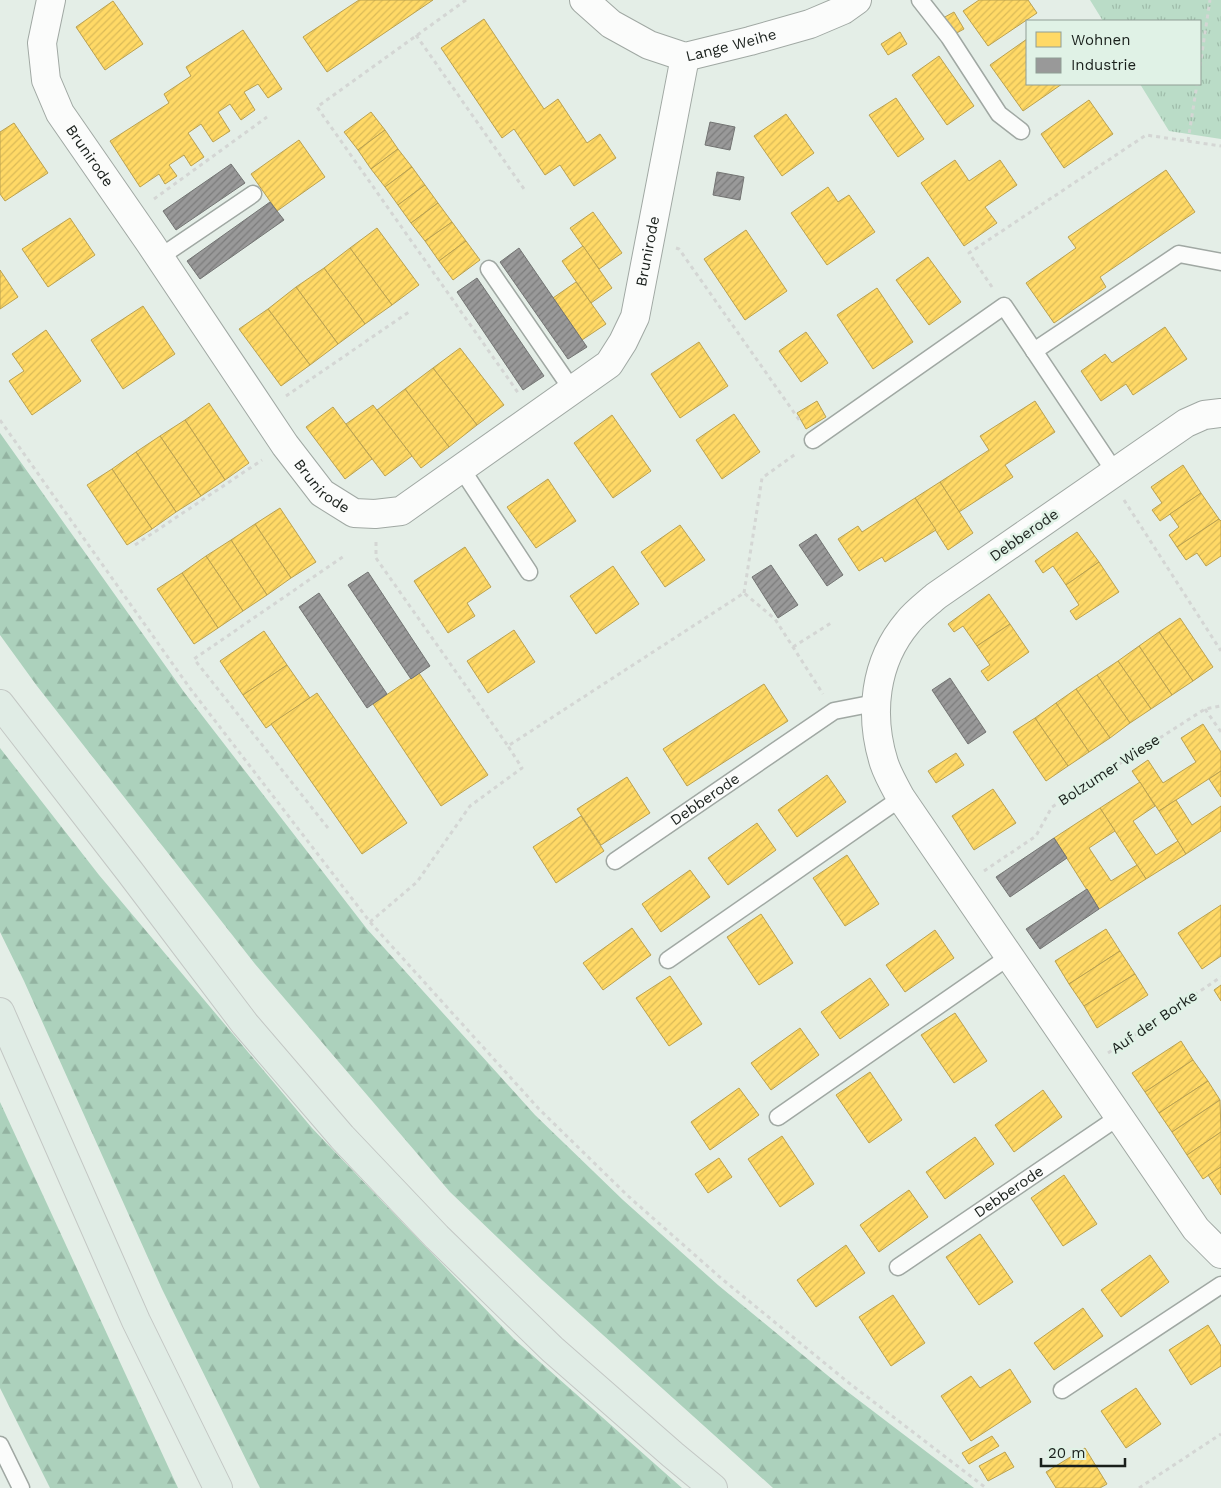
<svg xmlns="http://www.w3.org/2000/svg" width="1221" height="1488" font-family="'Work Sans',sans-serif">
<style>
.forest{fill:url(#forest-firs)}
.park{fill:url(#park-tufts)}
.homes{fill:url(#homes-hatch);stroke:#baa150}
.industry{fill:url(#industry-hatch);stroke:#737473}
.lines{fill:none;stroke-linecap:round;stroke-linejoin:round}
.service-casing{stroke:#a0a8a3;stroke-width:19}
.minor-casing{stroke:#a0a8a3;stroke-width:30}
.trunk-casing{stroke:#c3c7c4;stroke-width:30}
.path{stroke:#d4d6d4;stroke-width:3;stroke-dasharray:4 4;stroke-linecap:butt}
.service{stroke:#fbfcfb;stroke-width:16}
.minor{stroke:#fbfcfb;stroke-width:28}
.trunk{stroke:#e0ece5;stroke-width:28}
.labels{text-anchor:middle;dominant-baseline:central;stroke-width:5;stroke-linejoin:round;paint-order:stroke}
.street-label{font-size:15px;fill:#191f1b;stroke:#e0f2e6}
</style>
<defs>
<pattern id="forest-firs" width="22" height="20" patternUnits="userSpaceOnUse" patternTransform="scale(1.25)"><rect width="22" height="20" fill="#acd1bc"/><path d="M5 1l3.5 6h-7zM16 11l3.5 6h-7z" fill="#93b3a1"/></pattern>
<pattern id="park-tufts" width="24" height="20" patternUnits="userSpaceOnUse" patternTransform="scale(1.25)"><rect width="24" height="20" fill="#badcc7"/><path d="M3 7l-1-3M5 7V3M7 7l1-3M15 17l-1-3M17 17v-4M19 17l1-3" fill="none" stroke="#9fbcaa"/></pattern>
<pattern id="homes-hatch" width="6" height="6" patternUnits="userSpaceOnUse" patternTransform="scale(1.25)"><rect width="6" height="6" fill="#ffd966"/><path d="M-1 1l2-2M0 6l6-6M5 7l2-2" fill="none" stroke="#daba58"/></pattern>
<pattern id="industry-hatch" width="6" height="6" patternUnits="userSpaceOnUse" patternTransform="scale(1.25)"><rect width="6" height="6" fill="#999"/><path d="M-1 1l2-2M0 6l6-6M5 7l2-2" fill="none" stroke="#7c7c7c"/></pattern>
</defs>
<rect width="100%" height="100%" fill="#e4eee7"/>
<!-- forest -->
<g class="forest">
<polygon points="0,433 184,692 367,929 535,1115 623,1200 718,1285 844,1389 974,1488 773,1488 542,1280 450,1192 255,964 37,686 0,635"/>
<polygon points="0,748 99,875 312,1128 514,1339 682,1488 260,1488 162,1289 24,981 0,932"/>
<polygon points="0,1102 178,1488 50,1488 0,1388"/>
</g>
<!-- park -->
<polygon class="park" points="1090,0 1221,0 1221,139 1169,131 1140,84 1200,84 1200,21 1103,21"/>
<!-- homes -->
<g class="homes">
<polygon points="359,0 433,0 327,72 303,37"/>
<polygon points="979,0 1028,0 1037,13 988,46 963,11"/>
<polygon points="113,1 143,44 105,70 76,27"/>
<polygon points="954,12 964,29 953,35 943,18"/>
<polygon points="484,19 544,109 558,99 587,143 600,134 616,158 574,186 560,165 545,175 514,129 502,138 441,48"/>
<polygon points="243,30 282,89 268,98 258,84 244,92 255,110 241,120 230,104 218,112 230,131 213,142 201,124 188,133 204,157 191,166 184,155 169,165 177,176 165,184 159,174 140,187 110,141 169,103 164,94 191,76 186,67"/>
<polygon points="900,32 907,44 888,55 881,44"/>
<polygon points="1027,39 1027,84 1062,84 1023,111 990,65"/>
<polygon points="939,56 974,106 947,125 912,75"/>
<polygon points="896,98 924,139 898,157 869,115"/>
<polygon points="1089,100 1113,134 1064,168 1041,134"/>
<polygon points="371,112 385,130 358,150 344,132"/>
<polygon points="786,114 814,153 782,176 754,136"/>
<polygon points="14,123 48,173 5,201 0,194 0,132"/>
<polygon points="385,130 398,149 371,169 358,150"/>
<polygon points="299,140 325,177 277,211 251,174"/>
<polygon points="398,149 412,167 385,187 371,169"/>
<polygon points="955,160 969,181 1000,160 1017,185 985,207 997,223 964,246 921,183"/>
<polygon points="412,167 425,185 398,205 385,187"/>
<polygon points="1166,170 1195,212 1100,277 1106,287 1054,323 1026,283 1076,248 1068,237"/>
<polygon points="425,185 438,203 411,223 398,205"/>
<polygon points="828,187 838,202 849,195 875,232 827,265 791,213"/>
<polygon points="438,203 452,222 425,241 411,223"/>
<polygon points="593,212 622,253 599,269 570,228"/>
<polygon points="70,218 95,255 48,287 22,249"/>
<polygon points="452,222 466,241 439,261 425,241"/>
<polygon points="377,228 419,285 392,305 350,248"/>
<polygon points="746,230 787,291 745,320 704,259"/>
<polygon points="466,241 480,260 453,280 439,261"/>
<polygon points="583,246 612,288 591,303 562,261"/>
<polygon points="350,248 392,305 365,324 324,268"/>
<polygon points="928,257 961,302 929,325 896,280"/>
<polygon points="324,268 365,324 338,344 296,287"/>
<polygon points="0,270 18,297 0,309"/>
<polygon points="576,282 606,324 582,340 553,298"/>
<polygon points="296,287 338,344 310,365 268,309"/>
<polygon points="877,288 913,342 873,369 837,315"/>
<polygon points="143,306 175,354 123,389 91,340"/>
<polygon points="268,309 310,365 281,386 239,329"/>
<polygon points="1165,327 1187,359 1133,395 1126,384 1101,401 1081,371 1105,354 1112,363"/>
<polygon points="46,330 81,381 32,415 9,381 24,371 12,354"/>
<polygon points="806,332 828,363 801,382 779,351"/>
<polygon points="699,342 728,386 680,418 651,374"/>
<polygon points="460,348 504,405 477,425 433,368"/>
<polygon points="433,368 477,425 449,447 405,389"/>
<polygon points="405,389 449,447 421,468 377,410"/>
<polygon points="817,401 826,417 806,429 797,413"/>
<polygon points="1035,401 1055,432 1005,465 1013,477 959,512 940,482 989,450 980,436"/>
<polygon points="209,403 249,463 225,480 185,420"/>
<polygon points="373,405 412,456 385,476 346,424"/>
<polygon points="333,407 372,459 345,479 306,427"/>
<polygon points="734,414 760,452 722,479 696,440"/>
<polygon points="612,415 651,471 613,498 574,443"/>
<polygon points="185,420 225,480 201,496 160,436"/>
<polygon points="160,436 201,496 176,512 136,452"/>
<polygon points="136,452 176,512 152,529 112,469"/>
<polygon points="1183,465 1201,493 1160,521 1152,510 1162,503 1151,487"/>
<polygon points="112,469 152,529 127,545 87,485"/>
<polygon points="548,479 576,521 536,548 507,507"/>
<polygon points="940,482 973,533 948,550 915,498"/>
<polygon points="1201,493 1219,519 1177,547 1169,535 1179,527 1170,514"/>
<polygon points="915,498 936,530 885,562 882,557 859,571 838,539 858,526 862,532"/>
<polygon points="280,508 316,562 291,578 255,524"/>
<polygon points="1219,519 1221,521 1221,556 1206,566 1197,553 1186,560 1177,547"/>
<polygon points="255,524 291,578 267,595 231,540"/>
<polygon points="680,525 705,560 665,587 641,552"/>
<polygon points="1077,532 1099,562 1066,585 1053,566 1043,573 1035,561"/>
<polygon points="231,540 267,595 243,611 206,556"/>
<polygon points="465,547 491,587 467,603 475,616 448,633 414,581"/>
<polygon points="206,556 243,611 218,628 182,573"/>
<polygon points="1099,562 1119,592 1076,620 1070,611 1079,605 1066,585"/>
<polygon points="613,566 639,604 596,634 570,596"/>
<polygon points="182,573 218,628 194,644 157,589"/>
<polygon points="989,594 1010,624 977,646 963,626 954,632 948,624"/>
<polygon points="1180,618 1213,667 1193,681 1159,632"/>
<polygon points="1010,624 1029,652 988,681 981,671 990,665 977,646"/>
<polygon points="514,630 535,662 488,693 467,661"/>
<polygon points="264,631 287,665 243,695 220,661"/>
<polygon points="1159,632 1193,681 1172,695 1139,646"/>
<polygon points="1139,646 1172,695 1151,709 1118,661"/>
<polygon points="1118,661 1151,709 1130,723 1097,675"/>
<polygon points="287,665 310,698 266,728 243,695"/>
<polygon points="419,673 488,775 441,806 373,704"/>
<polygon points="1097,675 1130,723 1110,738 1076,689"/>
<polygon points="764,684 788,721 687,786 663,749"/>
<polygon points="1076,689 1110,738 1089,752 1056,703"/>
<polygon points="317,693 407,823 362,854 271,724"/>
<polygon points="1056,703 1089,752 1068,766 1035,718"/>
<polygon points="1035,718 1068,766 1046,781 1013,732"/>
<polygon points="1203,724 1221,752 1221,771 1159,811 1132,771 1148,760 1163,783 1196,762 1181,738"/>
<polygon points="956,753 964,765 936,783 928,771"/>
<polygon points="1221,771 1221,797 1209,779"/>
<polygon points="827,775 846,802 797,837 778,810"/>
<polygon points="627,777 650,813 601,845 577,809"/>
<polygon points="1140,782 1155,806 1133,821 1156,855 1178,841 1186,854 1146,879 1100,808"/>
<polygon points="993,789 1016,823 974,850 952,816"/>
<polygon points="1176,800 1192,825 1221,806 1221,831 1186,854 1159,811"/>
<polygon points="1100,808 1115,831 1089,848 1111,881 1137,865 1146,879 1099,909 1054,838"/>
<polygon points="581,816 604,851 556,883 533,847"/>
<polygon points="757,823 776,850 728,885 708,858"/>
<polygon points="847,855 879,904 845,926 813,878"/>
<polygon points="690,870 710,897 661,932 642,904"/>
<polygon points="1221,905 1221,956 1202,969 1178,933"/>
<polygon points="761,914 793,963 759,985 727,937"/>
<polygon points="632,928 651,955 603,990 583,963"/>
<polygon points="1106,929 1120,951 1069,984 1055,961"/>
<polygon points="935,930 954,958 905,992 886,965"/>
<polygon points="1120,951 1135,974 1084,1006 1069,984"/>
<polygon points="1135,974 1148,995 1097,1028 1084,1006"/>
<polygon points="670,976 702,1024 669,1046 636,998"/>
<polygon points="870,978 889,1005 840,1039 821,1012"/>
<polygon points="1221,985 1221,1001 1214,990"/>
<polygon points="955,1013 987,1061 954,1083 921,1035"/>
<polygon points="800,1028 819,1055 771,1090 751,1063"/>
<polygon points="1181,1041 1193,1060 1145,1092 1132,1073"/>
<polygon points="1193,1060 1208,1081 1159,1113 1145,1092"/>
<polygon points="870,1072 902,1120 869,1143 836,1095"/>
<polygon points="1208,1081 1220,1100 1172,1132 1159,1113"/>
<polygon points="739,1088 759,1115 710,1150 691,1122"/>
<polygon points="1043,1090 1062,1117 1014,1152 995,1125"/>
<polygon points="1220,1100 1221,1132 1187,1155 1172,1132"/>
<polygon points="1221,1132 1221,1167 1203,1179 1187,1155"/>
<polygon points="782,1136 814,1184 780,1207 748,1159"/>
<polygon points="975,1137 994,1164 945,1199 926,1172"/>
<polygon points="719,1158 732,1177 708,1193 695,1174"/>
<polygon points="1221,1167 1221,1195 1208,1175"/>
<polygon points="1064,1175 1097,1224 1063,1246 1031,1198"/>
<polygon points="909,1190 928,1217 879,1252 860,1225"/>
<polygon points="980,1234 1013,1282 979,1305 946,1257"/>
<polygon points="846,1245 865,1273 816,1307 797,1280"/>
<polygon points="1150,1255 1169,1282 1121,1317 1101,1290"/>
<polygon points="893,1295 925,1343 891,1366 859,1317"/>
<polygon points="1083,1308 1103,1336 1054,1370 1034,1343"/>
<polygon points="1208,1325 1221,1346 1221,1366 1191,1385 1169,1350"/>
<polygon points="1010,1369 1031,1402 971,1441 941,1396 971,1376 980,1388"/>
<polygon points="1136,1388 1161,1424 1126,1448 1101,1411"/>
<polygon points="992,1436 999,1446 969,1464 962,1453"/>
<polygon points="1085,1448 1107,1484 1100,1488 1056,1488 1046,1472"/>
<polygon points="1005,1452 1014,1467 988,1481 979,1466"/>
</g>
<!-- industry -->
<g class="industry">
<polygon points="710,122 735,127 730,150 705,145"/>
<polygon points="231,164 245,183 176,230 163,211"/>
<polygon points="717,172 744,177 740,200 713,195"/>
<polygon points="270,202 284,220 200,279 187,261"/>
<polygon points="519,248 587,347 568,359 500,262"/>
<polygon points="477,278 544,376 523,390 457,292"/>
<polygon points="816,534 843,575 827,586 799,545"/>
<polygon points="771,565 798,605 778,618 752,577"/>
<polygon points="368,572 430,666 411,679 348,585"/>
<polygon points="319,593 387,694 367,708 299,607"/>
<polygon points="950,678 986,732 968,744 932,690"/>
<polygon points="1054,838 1067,858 1010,897 996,877"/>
<polygon points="1087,889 1099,909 1040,949 1026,929"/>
</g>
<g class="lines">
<defs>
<g id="service">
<polyline points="920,0 949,37 999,114 1021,131"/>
<polyline points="160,257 253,194"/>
<polyline points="489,269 573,391"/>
<polyline points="1034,351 1179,254 1221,262"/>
<polyline points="813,440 1004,306 1115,472"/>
<polyline points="461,468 529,572"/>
<path id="s1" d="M615 861 834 711 875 703"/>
<polyline points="668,960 901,798"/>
<polyline points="778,1117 1010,956"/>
<path id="s2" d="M898 1267 1120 1116"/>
<polyline points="1062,1390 1221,1285"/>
<polyline points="0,1445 21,1488"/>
</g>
<g id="minor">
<path id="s3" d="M51 0 42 43 46 80 60 113 150 243 285 445 322 493 354 513 375 514 401 511 609 364 623 342 635 317 685 57"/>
<path id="s4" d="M584 0 611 24 649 45 685 57 750 41 810 24 843 10 857 0"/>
<path d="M1221 413 1204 415 1186 423 936 596C927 604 916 612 908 622 874 662 869 715 884 763 888 775 895 787 901 798L1196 1229 1221 1254"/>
</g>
<g id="trunk">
<polyline points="0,704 130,872 245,1024 342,1137 437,1237 552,1349 673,1455 713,1488"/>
<polyline points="0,1012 136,1321 218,1488"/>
</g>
</defs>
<!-- service casing -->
<use href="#service" class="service-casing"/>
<!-- minor casing -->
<use href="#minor" class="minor-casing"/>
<!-- trunk casing -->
<use href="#trunk" class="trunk-casing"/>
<!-- path -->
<g class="path">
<polyline points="466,0 317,107 519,394"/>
<polyline points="416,35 524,189"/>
<polyline points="1200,66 1210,0"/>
<polyline points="1188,141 1197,84"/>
<polyline points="154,199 267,117"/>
<polyline points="676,248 679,249 800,421"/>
<polyline points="992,287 969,253 1146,135 1221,146"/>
<polyline points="286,396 409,312"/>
<polyline points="0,420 189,687 370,922 539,1109 628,1196 722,1279 849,1383 986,1488"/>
<polyline points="1124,500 1221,651"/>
<polyline points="376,542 376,558 508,746 744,593 775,619 823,694"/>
<polyline points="135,545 262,460"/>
<polyline points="744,593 762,478 797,453"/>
<polyline points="793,647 831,623"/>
<polyline points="1205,709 1221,732"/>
<polyline points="328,828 194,659 344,556"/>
<polyline points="984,871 1036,836 1052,807 1205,709 1221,706"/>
<polyline points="370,922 417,882 470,806 522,768 508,746"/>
<polyline points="1108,1053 1221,977"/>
<polyline points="1139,1488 1221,1434"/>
</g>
<!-- service -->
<use href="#service" class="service"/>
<!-- minor -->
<use href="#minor" class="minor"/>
<!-- trunk -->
<use href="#trunk" class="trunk"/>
</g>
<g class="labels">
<!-- street labels -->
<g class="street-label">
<text stroke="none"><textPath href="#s4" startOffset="165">Lange Weihe</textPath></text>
<text stroke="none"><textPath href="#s3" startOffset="169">Brunirode</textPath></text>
<text stroke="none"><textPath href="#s3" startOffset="1039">Brunirode</textPath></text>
<text stroke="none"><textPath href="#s3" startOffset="574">Brunirode</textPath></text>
<text transform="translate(1024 535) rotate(-35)">Debberode</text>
<text transform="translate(1109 770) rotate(-33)">Bolzumer Wiese</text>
<text stroke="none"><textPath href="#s1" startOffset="109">Debberode</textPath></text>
<text transform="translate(1154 1022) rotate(-34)">Auf der Borke</text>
<text stroke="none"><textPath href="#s2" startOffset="134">Debberode</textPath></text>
</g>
</g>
<!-- legend -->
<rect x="1026" y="20" width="175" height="65" fill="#e0f2e6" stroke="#909e95"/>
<rect x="1036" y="32" width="25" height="15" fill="#ffd966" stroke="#909e95"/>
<text x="1071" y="45" font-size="15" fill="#191f1b">Wohnen</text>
<rect x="1036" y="58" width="25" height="15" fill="#999999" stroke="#909e95"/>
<text x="1071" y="70" font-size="15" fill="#191f1b">Industrie</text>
<!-- scale -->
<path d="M1041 1458v8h84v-8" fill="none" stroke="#191f1b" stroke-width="2.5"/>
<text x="1048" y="1458" font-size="15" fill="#191f1b" stroke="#e0f2e6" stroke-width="4" paint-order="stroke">20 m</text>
</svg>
